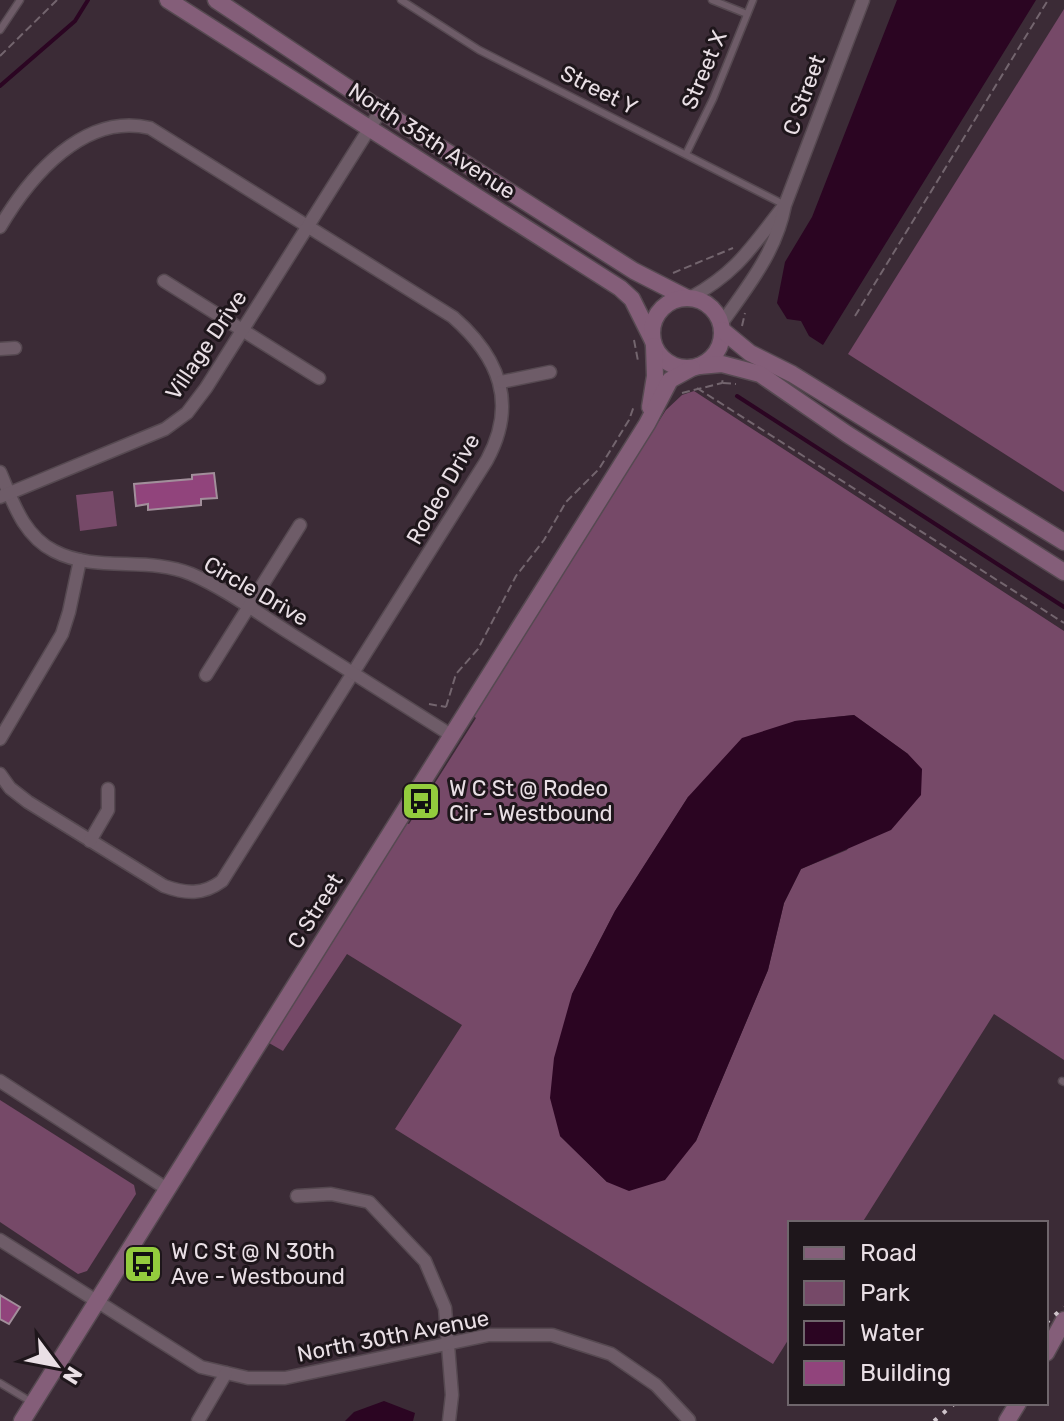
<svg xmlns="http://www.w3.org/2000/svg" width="1064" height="1421" font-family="Rubik,sans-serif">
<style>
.green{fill:#764968;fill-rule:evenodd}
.water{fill:#2b0522}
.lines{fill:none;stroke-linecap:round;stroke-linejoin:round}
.stream{stroke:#2b0522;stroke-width:4}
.building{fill:#91447c;stroke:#a28f9b;stroke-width:2}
.lane-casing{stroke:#564951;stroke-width:9}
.street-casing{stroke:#564951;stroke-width:15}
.secondary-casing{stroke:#564951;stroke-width:19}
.path{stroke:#73656e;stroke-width:2;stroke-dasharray:8 4;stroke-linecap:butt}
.lane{stroke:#6e5c68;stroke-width:6}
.street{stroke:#6e5c68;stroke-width:12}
.secondary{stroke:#845e79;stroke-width:16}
.rail{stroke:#cec3ca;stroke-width:4;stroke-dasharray:4 8;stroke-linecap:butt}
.labels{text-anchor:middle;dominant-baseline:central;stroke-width:6;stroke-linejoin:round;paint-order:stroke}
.street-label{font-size:22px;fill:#e9dfe5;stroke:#1e161b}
.poi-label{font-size:22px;fill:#e9dfe5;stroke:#1e161b;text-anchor:start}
</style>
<rect width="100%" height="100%" fill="#3b2b36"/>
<!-- green -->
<g class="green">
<polygon points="1064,9 1064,492 848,354"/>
<path d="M694 391 1064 631V1060L994 1014 862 1223H790V1337L773 1364 395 1129 462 1025 347 954 283 1051 269 1043 406 823 409 824 476 718 472 715 666 410 682 395ZM854 715 908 754 847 850 801 869 784 903 768 970 696 1141 607 1182 560 1136 572 994 615 911 688 797 795 721Z"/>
<polygon points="113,491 117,526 80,531 76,495"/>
<polygon points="0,1100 134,1185 136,1194 87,1271 78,1274 0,1222"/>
</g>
<!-- water -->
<g class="water">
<polygon points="897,0 1036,0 823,345 809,336 801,321 787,319 777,303 785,262 812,217"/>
<polygon points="854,715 908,754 922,769 921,795 891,830 801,869 784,903 768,970 696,1141 665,1180 629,1191 607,1182 560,1136 550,1098 554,1058 572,994 615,911 688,797 742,738 795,721"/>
<polygon points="384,1401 415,1413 413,1421 345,1421 354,1412"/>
</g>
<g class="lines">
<!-- stream -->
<g class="stream">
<polyline points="0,86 75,21 88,0"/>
<polyline points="737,396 1064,607"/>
</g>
</g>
<!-- building -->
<g class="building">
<polygon points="214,473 217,498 201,499 201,505 148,510 148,504 136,506 134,484 192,479 192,475"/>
<polygon points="0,1295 20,1307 9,1324 0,1319"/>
</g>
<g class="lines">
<defs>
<g id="lane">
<polyline points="401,0 479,50 785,205"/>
<polyline points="712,0 747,14"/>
<polyline points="0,30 20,0"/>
<polyline points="686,154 713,99 753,0"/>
<polyline points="1062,1081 1064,1082"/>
<polyline points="0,1383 33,1403"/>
</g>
<g id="street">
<path d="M0 227C30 176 84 112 150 128L453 317C499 357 518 403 487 460L222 881C203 895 186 894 164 886L28 802 10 788 0 774"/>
<polyline points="164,281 319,378"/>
<path d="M690 298C737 272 751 248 783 207"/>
<path d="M721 324C748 286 776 252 785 205L863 0"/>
<polyline points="0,349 15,348"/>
<polyline points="501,382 550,372"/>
<path d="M0 472C13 502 23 535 54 551 96 573 148 556 191 574 226 589 259 614 291 634 344 668 398 701 451 735"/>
<polyline points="0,497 165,429 187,413 206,388 381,110"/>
<polyline points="206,675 300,525"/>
<polyline points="0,739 62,634 69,612 80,560"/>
<polyline points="90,841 108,810 108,789"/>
<polyline points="0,1081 167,1189"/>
<polyline points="297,1196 331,1194 369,1202 425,1261 445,1308 452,1395 449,1421"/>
<polyline points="0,1240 201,1367 248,1378 285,1378 489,1335 552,1335 611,1354 656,1385 689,1420"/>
<polyline points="198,1421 226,1373"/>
</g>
<g id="secondary">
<polyline points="168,0 620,288 632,299 652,339"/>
<polyline points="216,0 381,110 634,271 687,298"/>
<circle cx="687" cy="333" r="35"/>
<polyline points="722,330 750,353 792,374 1064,542"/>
<polyline points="699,366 722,364 760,374 847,434 1064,572"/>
<polyline points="650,407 655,376 654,346"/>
<polyline points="1046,1353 1064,1320"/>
<polyline points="22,1421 647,424 670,380 692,368"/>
<polyline points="1007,1421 1018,1403"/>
</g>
</defs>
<!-- lane casing -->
<use href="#lane" class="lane-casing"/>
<!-- street casing -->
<use href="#street" class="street-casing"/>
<!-- secondary casing -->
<use href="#secondary" class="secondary-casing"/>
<!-- path -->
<g class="path">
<polyline points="0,56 57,0"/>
<polyline points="673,273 733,248"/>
<polyline points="855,316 1048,0"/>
<polyline points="742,326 745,313"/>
<polyline points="634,340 638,361"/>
<polyline points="723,383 736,384"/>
<polyline points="697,388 1064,623"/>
<polyline points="682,393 722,383 723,379"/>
<polyline points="429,704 446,707"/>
<polyline points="446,707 456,674 478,649 516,576 544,540 566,502 599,469 629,420 634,406"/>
</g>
<!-- lane -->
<use href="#lane" class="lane"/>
<!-- street -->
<use href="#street" class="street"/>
<!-- secondary -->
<use href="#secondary" class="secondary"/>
<!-- rail -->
<g class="rail">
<polyline points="1046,1323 1064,1307"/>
<polyline points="934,1421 955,1403"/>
</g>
</g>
<!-- icons -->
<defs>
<symbol id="bus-square" viewBox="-11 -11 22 22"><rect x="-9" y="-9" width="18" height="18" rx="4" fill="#93cc3d" stroke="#1e161b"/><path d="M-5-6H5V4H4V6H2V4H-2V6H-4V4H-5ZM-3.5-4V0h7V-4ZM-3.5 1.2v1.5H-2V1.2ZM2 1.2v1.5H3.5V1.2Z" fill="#111"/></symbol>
</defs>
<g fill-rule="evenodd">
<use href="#bus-square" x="399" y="779" width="44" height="44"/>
<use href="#bus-square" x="121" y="1242" width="44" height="44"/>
</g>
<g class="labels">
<!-- street labels -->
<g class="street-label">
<text transform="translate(704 70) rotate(-67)">Street X</text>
<text transform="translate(599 90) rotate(27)">Street Y</text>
<text transform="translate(804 95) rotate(-70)">C Street</text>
<text transform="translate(432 141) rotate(33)">North 35th Avenue</text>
<text transform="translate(206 345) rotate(-56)">Village Drive</text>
<text transform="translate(443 489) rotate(-60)">Rodeo Drive</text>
<text transform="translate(256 591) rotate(30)">Circle Drive</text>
<text transform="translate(315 911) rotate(-58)">C Street</text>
<text transform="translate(393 1336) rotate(-11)">North 30th Avenue</text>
</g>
<!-- poi labels -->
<g class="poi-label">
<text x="449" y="788">W C St @ Rodeo<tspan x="449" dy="25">Cir - Westbound</tspan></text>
<text x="171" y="1251">W C St @ N 30th<tspan x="171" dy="25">Ave - Westbound</tspan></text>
</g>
</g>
<!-- legend -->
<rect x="788" y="1221" width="260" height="184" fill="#1e161b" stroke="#6f666c" stroke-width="2"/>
<rect x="804" y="1247" width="40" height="12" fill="#845e79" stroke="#6f666c" stroke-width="2"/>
<text x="860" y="1261" font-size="24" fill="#e9dfe5">Road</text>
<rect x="804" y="1281" width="40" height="24" fill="#764968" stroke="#6f666c" stroke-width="2"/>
<text x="860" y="1301" font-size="24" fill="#e9dfe5">Park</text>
<rect x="804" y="1321" width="40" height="24" fill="#2b0522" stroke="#6f666c" stroke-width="2"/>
<text x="860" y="1341" font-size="24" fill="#e9dfe5">Water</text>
<rect x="804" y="1361" width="40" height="24" fill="#91447c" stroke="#6f666c" stroke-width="2"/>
<text x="860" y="1381" font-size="24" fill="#e9dfe5">Building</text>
<!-- north arrow -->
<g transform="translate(56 1365) rotate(122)" stroke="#1e161b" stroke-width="6" paint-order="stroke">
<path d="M0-6L14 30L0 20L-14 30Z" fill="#e9dfe5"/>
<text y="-12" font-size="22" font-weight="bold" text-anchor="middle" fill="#e9dfe5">N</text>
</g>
</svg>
